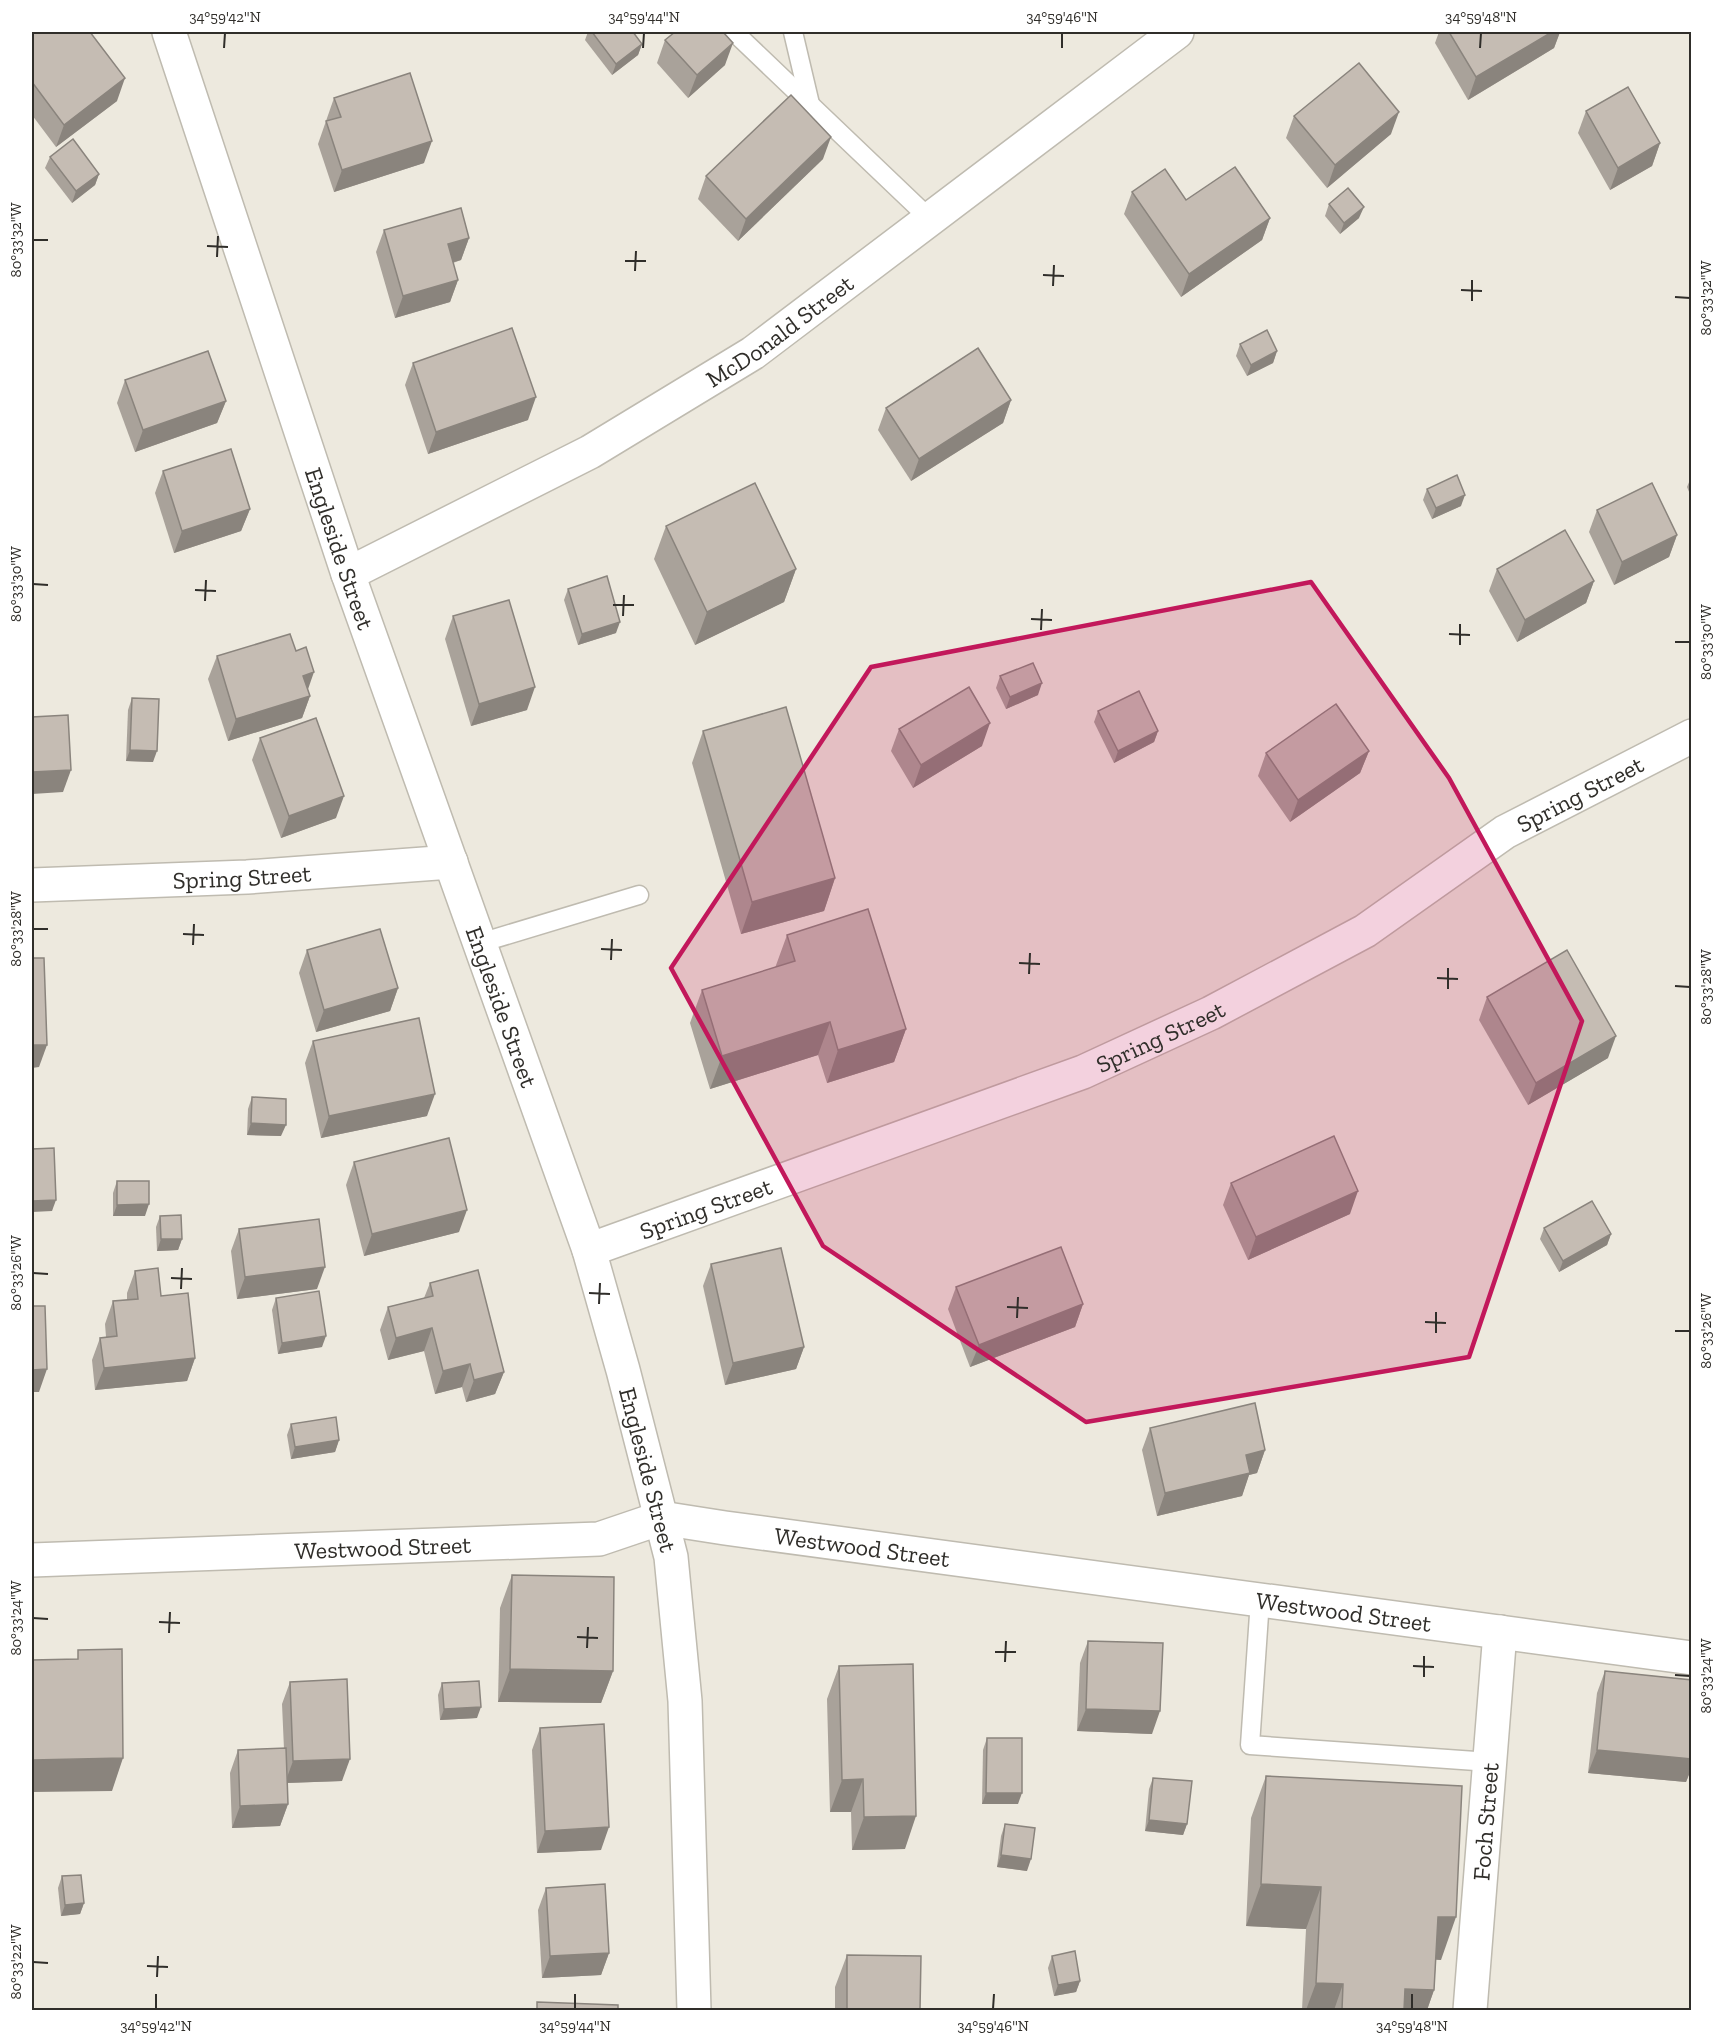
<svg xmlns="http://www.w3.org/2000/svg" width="1723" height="2042" font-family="'Zilla Slab',serif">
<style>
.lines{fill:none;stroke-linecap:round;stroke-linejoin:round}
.service-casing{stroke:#bfbbb0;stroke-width:21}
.minor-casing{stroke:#bfbbb0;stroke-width:36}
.service{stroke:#fff;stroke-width:18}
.minor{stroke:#fff;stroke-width:33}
.wall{fill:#a9a29a}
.shaded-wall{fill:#8a847d}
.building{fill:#c5bcb3;stroke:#8a847d;stroke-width:1.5}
.marked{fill:#c2185b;fill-opacity:0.2;stroke:#c2185b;stroke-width:4.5;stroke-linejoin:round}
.ticks{fill:none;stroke:#302e2a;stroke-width:2}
.labels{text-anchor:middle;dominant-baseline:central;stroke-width:4.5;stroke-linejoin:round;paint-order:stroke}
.street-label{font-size:24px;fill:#302e2a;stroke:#fff}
.neatline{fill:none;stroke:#302e2a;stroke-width:2}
.ticks-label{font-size:15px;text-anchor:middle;fill:#302e2a}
</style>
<rect width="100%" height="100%" fill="#ede9de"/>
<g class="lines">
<defs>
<g id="service">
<polyline points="734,32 930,219"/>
<polyline points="793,32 810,104"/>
<polyline points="480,943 639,895"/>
<polyline points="1260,1600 1250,1745 1490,1762"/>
</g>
<g id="minor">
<path id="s1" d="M169 32 348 574 589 1250 623 1370 671 1557 685 1701 694 2010"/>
<path id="s2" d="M348 574 590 452 753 353 1177 32"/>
<path id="s3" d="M32 885 247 877 451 862"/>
<path id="s4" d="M589 1250 1083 1072 1211 1013 1365 931 1505 832 1692 736"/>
<path id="s5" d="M32 1560 599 1539 661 1518 725 1528 1692 1658"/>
<path id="s6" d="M1470 2010 1500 1632"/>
</g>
</defs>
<!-- service casing -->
<use href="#service" class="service-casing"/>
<!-- minor casing -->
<use href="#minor" class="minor-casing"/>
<!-- service -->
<use href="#service" class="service"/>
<!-- minor -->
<use href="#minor" class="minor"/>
</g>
<!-- wall -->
<g class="wall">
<polygon points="32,32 117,101 56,147 32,115"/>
<polygon points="588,32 633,32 642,44 638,55 612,75 585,40"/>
<polygon points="1439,32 1560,32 1554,48 1468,100 1435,43"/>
<polygon points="665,40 725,65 688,98 657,63"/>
<polygon points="334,98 424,163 334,192 318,144"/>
<polygon points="1586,111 1660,143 1652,166 1610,190 1578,133"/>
<polygon points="1294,116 1391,134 1327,188 1286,138"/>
<polygon points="50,157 99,174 95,185 72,203 45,168"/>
<polygon points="823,159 738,241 698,199 706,176"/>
<polygon points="1132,192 1186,200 1270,218 1262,240 1181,297 1124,214"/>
<polygon points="1329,204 1359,218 1340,234 1325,216"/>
<polygon points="384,230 469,238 461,260 453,263 458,280 450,302 395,318 376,252"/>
<polygon points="1240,344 1277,351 1273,363 1247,376 1236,356"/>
<polygon points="413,363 528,420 428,454 405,385"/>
<polygon points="125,380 226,401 217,423 135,452 117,403"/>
<polygon points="1011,400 1003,423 911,481 878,430 886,408"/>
<polygon points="163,471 250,509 241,531 174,553 155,493"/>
<polygon points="1692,475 1692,499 1687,487"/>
<polygon points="1427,489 1461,506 1432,519 1423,500"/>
<polygon points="1597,510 1677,535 1669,557 1614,585 1589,532"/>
<polygon points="666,526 796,569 784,602 695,645 654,559"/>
<polygon points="1497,569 1594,581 1586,603 1517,642 1489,591"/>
<polygon points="568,589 616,633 578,645 564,600"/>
<polygon points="453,616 527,710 471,726 445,639"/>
<polygon points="296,651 310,696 302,718 228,741 208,679 217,656"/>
<polygon points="1000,676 1038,695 1006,709 996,688"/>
<polygon points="132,698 153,762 126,761 128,710"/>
<polygon points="1098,711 1158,731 1154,742 1114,763 1094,722"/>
<polygon points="899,729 982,746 913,788 891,751"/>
<polygon points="703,731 835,878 824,911 741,934 692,763"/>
<polygon points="260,738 336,818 281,838 252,760"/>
<polygon points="1369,751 1360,773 1290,822 1258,776 1266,753"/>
<polygon points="787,935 906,1029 894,1062 827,1083 818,1055 710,1089 690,1023 702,990 775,968"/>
<polygon points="307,950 398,988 390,1011 316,1032 299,973"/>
<polygon points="1487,997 1608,1058 1528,1105 1479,1020"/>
<polygon points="313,1041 427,1116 321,1138 305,1063"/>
<polygon points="252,1097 281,1136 247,1135 248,1109"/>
<polygon points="354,1162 459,1232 364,1256 346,1185"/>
<polygon points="117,1181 145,1216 113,1216 113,1193"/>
<polygon points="1231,1183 1350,1214 1248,1260 1223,1205"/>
<polygon points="160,1216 182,1239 178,1250 157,1251 156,1227"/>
<polygon points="1544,1228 1611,1234 1607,1245 1559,1272 1540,1239"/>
<polygon points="239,1229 317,1289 237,1299 231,1251"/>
<polygon points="711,1264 804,1347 796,1369 725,1385 703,1286"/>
<polygon points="135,1271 195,1358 187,1381 95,1390 92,1360 100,1338 106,1337 105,1324 113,1301 127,1300 127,1293"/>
<polygon points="430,1283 504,1372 495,1394 466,1402 462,1387 435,1394 424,1351 388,1360 380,1330 388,1307 424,1298"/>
<polygon points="956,1287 1083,1304 1075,1327 970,1367 948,1309"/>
<polygon points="276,1298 322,1347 278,1354 272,1310"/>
<polygon points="291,1424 339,1440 335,1452 291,1459 287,1435"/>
<polygon points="1150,1428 1265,1450 1257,1473 1249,1475 1242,1496 1157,1516 1142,1450"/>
<polygon points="512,1575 613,1671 601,1703 498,1702 500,1608"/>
<polygon points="1088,1641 1152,1734 1077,1731 1080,1663"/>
<polygon points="839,1666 905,1849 852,1850 851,1812 830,1812 827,1699"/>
<polygon points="1605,1671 1692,1680 1692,1767 1686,1782 1588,1773 1597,1693"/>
<polygon points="290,1682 342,1781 287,1783 288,1804 280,1826 232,1828 230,1773 238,1750 284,1749 282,1704"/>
<polygon points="442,1683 477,1718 440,1720 438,1695"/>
<polygon points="540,1728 601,1850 537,1853 532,1750"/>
<polygon points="987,1738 1018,1804 982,1804 983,1750"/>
<polygon points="1266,1776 1441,1960 1436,1959 1434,1990 1427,2010 1302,2010 1306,1929 1246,1926 1251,1818"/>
<polygon points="1153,1778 1187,1824 1183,1835 1145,1831 1149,1789"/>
<polygon points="1005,1824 1027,1871 997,1867 1001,1836"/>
<polygon points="62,1876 84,1903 80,1914 61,1916 58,1888"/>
<polygon points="546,1888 609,1953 601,1975 542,1978 538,1910"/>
<polygon points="847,1955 920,2010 835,2010 835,1987"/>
<polygon points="1052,1956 1080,1981 1076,1992 1054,1996 1048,1968"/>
</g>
<!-- shaded-wall -->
<g class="shaded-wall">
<polygon points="1552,32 1560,32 1554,48 1468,100 1476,77"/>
<polygon points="733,43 725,65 688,98 697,75"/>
<polygon points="642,44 638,55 612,75 616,64"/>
<polygon points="125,78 117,101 56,147 64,125"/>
<polygon points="1399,112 1391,134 1327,188 1335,165"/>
<polygon points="831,137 823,159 738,241 746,219"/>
<polygon points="432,141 424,163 334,192 342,170"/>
<polygon points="1660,143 1652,166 1610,190 1618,168"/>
<polygon points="99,174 95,185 72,203 76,191"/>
<polygon points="1364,207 1359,218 1340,234 1344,223"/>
<polygon points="1270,218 1262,240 1181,297 1189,274"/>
<polygon points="469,238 461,260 440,266 448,244"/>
<polygon points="458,280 450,302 395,318 403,296"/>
<polygon points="1277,351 1273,363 1247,376 1251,365"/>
<polygon points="536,397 528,420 428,454 436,432"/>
<polygon points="1011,400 1003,423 911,481 919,459"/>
<polygon points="226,401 217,423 135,452 143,430"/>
<polygon points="1465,495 1461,506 1432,519 1436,508"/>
<polygon points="250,509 241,531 174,553 182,531"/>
<polygon points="1677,535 1669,557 1614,585 1622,562"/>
<polygon points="796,569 784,602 695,645 707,612"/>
<polygon points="1594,581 1586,603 1517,642 1525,620"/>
<polygon points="620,622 616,633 578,645 582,634"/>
<polygon points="314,672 306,695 303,676"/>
<polygon points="1042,683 1038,695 1006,709 1010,697"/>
<polygon points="535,687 527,710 471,726 479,704"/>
<polygon points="310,696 302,718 228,741 236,719"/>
<polygon points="990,723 982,746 913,788 921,765"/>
<polygon points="1158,731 1154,742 1114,763 1118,751"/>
<polygon points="130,750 157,751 153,762 126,761"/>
<polygon points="1369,751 1360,773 1290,822 1298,800"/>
<polygon points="71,770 63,792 32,794 32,772"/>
<polygon points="344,796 336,818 281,838 289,816"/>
<polygon points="835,878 824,911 741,934 752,902"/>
<polygon points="398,988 390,1011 316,1032 324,1010"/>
<polygon points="830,1022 818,1055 710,1089 722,1056"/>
<polygon points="906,1029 894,1062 827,1083 838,1050"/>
<polygon points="1616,1036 1608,1058 1528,1105 1536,1083"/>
<polygon points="32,1045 47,1045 39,1067 32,1068"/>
<polygon points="435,1094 427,1116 321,1138 329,1116"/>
<polygon points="251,1123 286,1125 281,1136 247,1135"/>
<polygon points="1358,1191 1350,1214 1248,1260 1256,1237"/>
<polygon points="56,1200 52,1211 32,1212 32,1201"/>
<polygon points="149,1204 145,1216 113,1216 117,1205"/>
<polygon points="467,1210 459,1232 364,1256 372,1234"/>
<polygon points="1611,1234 1607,1245 1559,1272 1563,1261"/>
<polygon points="161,1239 182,1239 178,1250 157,1251"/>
<polygon points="325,1267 317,1289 237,1299 245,1277"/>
<polygon points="1083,1304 1075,1327 970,1367 979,1345"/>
<polygon points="432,1328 424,1351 388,1360 396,1338"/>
<polygon points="326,1336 322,1347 278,1354 282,1343"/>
<polygon points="804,1347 796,1369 725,1385 733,1363"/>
<polygon points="195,1358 187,1381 95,1390 104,1368"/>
<polygon points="470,1364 462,1387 435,1394 443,1371"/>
<polygon points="47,1369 39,1392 32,1392 32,1370"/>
<polygon points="504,1372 495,1394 466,1402 474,1380"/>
<polygon points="339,1440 335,1452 291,1459 295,1447"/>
<polygon points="1265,1450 1257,1473 1249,1475 1242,1496 1157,1516 1165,1493 1246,1455"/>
<polygon points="510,1669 613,1671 601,1703 498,1702"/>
<polygon points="481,1707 477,1718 440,1720 444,1709"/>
<polygon points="1086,1709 1160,1711 1152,1734 1077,1731"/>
<polygon points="1597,1750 1692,1752 1692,1767 1686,1782 1588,1773"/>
<polygon points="123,1758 112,1791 32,1792 32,1760"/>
<polygon points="350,1759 342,1781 285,1783 293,1761"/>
<polygon points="863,1779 851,1812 830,1812 842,1780"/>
<polygon points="986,1793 1022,1793 1018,1804 982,1804"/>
<polygon points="288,1804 280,1826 232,1828 240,1806"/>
<polygon points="916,1816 905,1849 852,1850 864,1817"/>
<polygon points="1149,1820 1187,1824 1183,1835 1145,1831"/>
<polygon points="609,1827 601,1850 537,1853 545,1831"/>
<polygon points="1001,1855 1031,1859 1027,1871 997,1867"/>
<polygon points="1261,1884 1321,1887 1306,1929 1246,1926"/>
<polygon points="84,1903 80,1914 61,1916 65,1905"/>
<polygon points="1438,1917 1456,1917 1441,1960 1423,1959"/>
<polygon points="609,1953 601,1975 542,1978 550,1956"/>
<polygon points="1080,1981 1076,1992 1054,1996 1058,1985"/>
<polygon points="1316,1983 1343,1984 1334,2010 1306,2010"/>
<polygon points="1405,1989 1434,1990 1427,2010 1397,2010"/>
</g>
<!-- building -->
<g class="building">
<polygon points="32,32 90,32 125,78 64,125 32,82"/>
<polygon points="592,32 633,32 642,44 616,64"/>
<polygon points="675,32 723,32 733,43 697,75 665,40"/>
<polygon points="1449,32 1552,32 1476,77"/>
<polygon points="1359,63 1399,112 1335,165 1294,116"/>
<polygon points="410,73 432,141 342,170 326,121 341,117 334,98"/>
<polygon points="1628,87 1660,143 1618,168 1586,111"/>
<polygon points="791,95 831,137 746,219 706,176"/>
<polygon points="73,139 99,174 76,191 50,157"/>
<polygon points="1235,167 1270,218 1189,274 1132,192 1165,169 1186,200"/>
<polygon points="1348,188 1364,207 1344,223 1329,204"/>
<polygon points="461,208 469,238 448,244 458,280 403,296 384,230"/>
<polygon points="512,328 536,397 436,432 413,363"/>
<polygon points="1267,330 1277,351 1251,365 1240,344"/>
<polygon points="978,348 1011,400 919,459 886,408"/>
<polygon points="208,351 226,401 143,430 125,380"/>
<polygon points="231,449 250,509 182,531 163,471"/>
<polygon points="1457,475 1465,495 1436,508 1427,489"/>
<polygon points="755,483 796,569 707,612 666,526"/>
<polygon points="1652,483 1677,535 1622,562 1597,510"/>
<polygon points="1565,530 1594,581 1525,620 1497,569"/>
<polygon points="607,576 620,622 582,634 568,589"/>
<polygon points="509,600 535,687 479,704 453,616"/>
<polygon points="290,634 296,651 306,647 314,672 303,676 310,696 236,719 217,656"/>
<polygon points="1033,663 1042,683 1010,697 1000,676"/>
<polygon points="969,687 990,723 921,765 899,729"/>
<polygon points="1139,691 1158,731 1118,751 1098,711"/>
<polygon points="132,698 159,699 157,751 130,750"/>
<polygon points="1336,704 1369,751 1298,800 1266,753"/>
<polygon points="786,707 835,878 752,902 703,731"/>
<polygon points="68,715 71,770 32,772 32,717"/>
<polygon points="316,718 344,796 289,816 260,738"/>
<polygon points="868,909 906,1029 838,1050 830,1022 722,1056 702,990 795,961 787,935"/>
<polygon points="380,929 398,988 324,1010 307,950"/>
<polygon points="1567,950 1616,1036 1536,1083 1487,997"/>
<polygon points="32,958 44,958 47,1045 32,1045"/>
<polygon points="419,1018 435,1094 329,1116 313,1041"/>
<polygon points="252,1097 286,1099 286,1125 251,1123"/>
<polygon points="1334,1136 1358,1191 1256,1237 1231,1183"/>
<polygon points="449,1138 467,1210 372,1234 354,1162"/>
<polygon points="54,1148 56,1200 32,1201 32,1149"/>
<polygon points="117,1181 149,1181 149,1204 117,1205"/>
<polygon points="1592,1201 1611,1234 1563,1261 1544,1228"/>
<polygon points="181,1215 182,1239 161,1239 160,1216"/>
<polygon points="319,1219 325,1267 245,1277 239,1229"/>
<polygon points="1061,1247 1083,1304 979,1345 956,1287"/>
<polygon points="781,1248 804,1347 733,1363 711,1264"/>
<polygon points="158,1268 161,1296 188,1293 195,1358 104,1368 100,1338 117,1336 113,1301 138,1299 135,1271"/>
<polygon points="478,1270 504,1372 474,1380 470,1364 443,1371 432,1328 396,1338 388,1307 433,1296 430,1283"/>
<polygon points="319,1291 326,1336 282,1343 276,1298"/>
<polygon points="32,1306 45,1306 47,1369 32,1370"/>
<polygon points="1255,1403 1265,1450 1246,1455 1250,1473 1165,1493 1150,1428"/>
<polygon points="336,1417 339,1440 295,1447 291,1424"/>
<polygon points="512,1575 614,1577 613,1671 510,1669"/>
<polygon points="1088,1641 1163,1643 1160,1711 1086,1709"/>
<polygon points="122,1649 123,1758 32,1760 32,1660 78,1659 78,1650"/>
<polygon points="913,1664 916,1816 864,1817 863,1779 842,1780 839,1666"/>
<polygon points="1605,1671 1692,1680 1692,1759 1597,1750"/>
<polygon points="347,1679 350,1759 293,1761 290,1682"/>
<polygon points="479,1681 481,1707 444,1709 442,1683"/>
<polygon points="604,1724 609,1827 545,1831 540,1728"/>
<polygon points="987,1738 1022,1738 1022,1793 986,1793"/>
<polygon points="286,1748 288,1804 240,1806 238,1750"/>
<polygon points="1266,1776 1462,1786 1456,1917 1438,1917 1434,1990 1405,1989 1404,2010 1342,2010 1343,1984 1316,1983 1321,1887 1261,1884"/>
<polygon points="1153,1778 1192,1781 1187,1824 1149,1820"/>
<polygon points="1005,1824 1035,1828 1031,1859 1001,1855"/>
<polygon points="81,1875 84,1903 65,1905 62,1876"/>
<polygon points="605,1884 609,1953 550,1956 546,1888"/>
<polygon points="1075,1951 1080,1981 1058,1985 1052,1956"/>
<polygon points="847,1955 921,1956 920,2010 847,2010"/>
<polygon points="537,2002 618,2005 618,2010 537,2010"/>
</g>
<!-- marked area -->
<path class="marked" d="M1311 582 1449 778 1582 1021 1469 1357 1086 1422 823 1246 671 968 871 667Z"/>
<!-- ticks -->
<path class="ticks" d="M224 48 225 33M643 48 644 33M1062 48V33M1480 48 1481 33M33 240H48M207 246 228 247M217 257 218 236M625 261H646M635 271 636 251M1043 275 1064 276M1053 286 1054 265M1461 290 1482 291M1675 297 1690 298M1472 301V280M33 584 48 585M195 590 216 591M205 601 206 580M613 605H634M623 616 624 595M1031 619 1052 620M1041 630 1042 609M1449 634 1470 635M1675 642H1690M1460 645V624M33 929H48M183 934 204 935M193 945 194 924M601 949 622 950M611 960 612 939M1019 963 1040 964M1029 974 1030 953M1437 978 1458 979M1675 986 1690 987M1448 989V968M33 1273 48 1274M171 1278 192 1279M181 1289 182 1268M589 1293 610 1294M599 1304 600 1283M1007 1307 1028 1308M1017 1318 1018 1297M1425 1322 1446 1323M1675 1331H1690M1436 1333V1312M33 1618 48 1619M159 1622 180 1623M169 1633 170 1612M577 1637 598 1638M587 1648 588 1627M995 1652H1016M1005 1662 1006 1641M1413 1666 1434 1667M1675 1675 1690 1676M1424 1677V1656M33 1962 48 1963M147 1966 168 1967M157 1977 158 1956M156 2009V1994M575 2009V1994M993 2009 994 1994M1412 2009V1994"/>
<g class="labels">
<!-- street labels -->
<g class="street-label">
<text stroke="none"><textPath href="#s2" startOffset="496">McDonald Street</textPath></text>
<text stroke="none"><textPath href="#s1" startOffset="544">Engleside Street</textPath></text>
<text stroke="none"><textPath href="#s4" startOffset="1096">Spring Street</textPath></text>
<text stroke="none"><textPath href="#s3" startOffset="210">Spring Street</textPath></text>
<text stroke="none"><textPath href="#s1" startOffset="1030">Engleside Street</textPath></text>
<text stroke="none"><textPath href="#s4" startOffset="610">Spring Street</textPath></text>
<text stroke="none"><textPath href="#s4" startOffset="124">Spring Street</textPath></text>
<text stroke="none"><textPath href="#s1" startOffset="1516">Engleside Street</textPath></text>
<text stroke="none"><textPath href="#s5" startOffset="351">Westwood Street</textPath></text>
<text stroke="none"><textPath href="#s5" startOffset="836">Westwood Street</textPath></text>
<text stroke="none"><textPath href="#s5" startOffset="1322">Westwood Street</textPath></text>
<text stroke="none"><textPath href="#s6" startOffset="189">Foch Street</textPath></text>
</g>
</g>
<!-- border -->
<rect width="1723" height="2042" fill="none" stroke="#ffffff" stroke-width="66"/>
<rect x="33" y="33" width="1657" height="1976" class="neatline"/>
<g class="ticks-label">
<text x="225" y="22">34°59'42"N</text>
<text x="644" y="22">34°59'44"N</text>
<text x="1062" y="22">34°59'46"N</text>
<text x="1481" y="22">34°59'48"N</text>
<text transform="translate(16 240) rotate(-90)" y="5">80°33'32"W</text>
<text transform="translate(1706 298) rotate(-90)" y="5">80°33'32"W</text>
<text transform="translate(16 584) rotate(-90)" y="5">80°33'30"W</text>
<text transform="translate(1706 642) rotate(-90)" y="5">80°33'30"W</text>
<text transform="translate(16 929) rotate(-90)" y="5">80°33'28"W</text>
<text transform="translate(1706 987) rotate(-90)" y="5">80°33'28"W</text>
<text transform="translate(16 1273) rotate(-90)" y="5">80°33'26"W</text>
<text transform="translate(1706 1331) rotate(-90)" y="5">80°33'26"W</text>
<text transform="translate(16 1618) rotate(-90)" y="5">80°33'24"W</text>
<text transform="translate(1706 1676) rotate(-90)" y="5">80°33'24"W</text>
<text transform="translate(16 1962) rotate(-90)" y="5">80°33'22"W</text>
<text x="156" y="2031">34°59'42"N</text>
<text x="575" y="2031">34°59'44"N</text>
<text x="993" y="2031">34°59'46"N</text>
<text x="1412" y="2031">34°59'48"N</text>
</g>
</svg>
